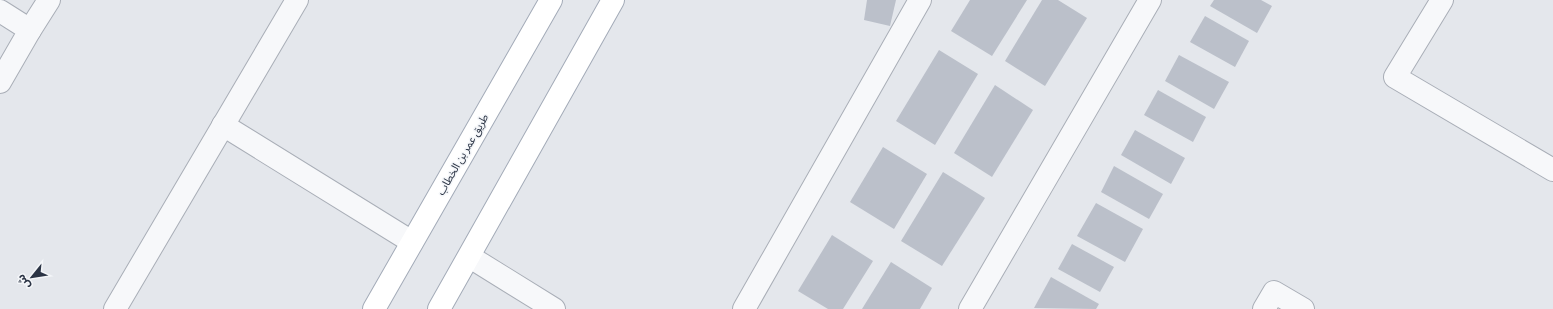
<svg xmlns="http://www.w3.org/2000/svg" width="1553" height="309" font-family="Commissioner,'Noto Sans Arabic',sans-serif">
<style>
.building{fill:#bbc0ca}
.lines{fill:none;stroke-linecap:round;stroke-linejoin:round}
.minor-casing{stroke:#a9aeb7;stroke-width:24}
.major-casing{stroke:#a3abb8;stroke-width:24}
.minor{stroke:#f7f8fa;stroke-width:22}
.major{stroke:#fff;stroke-width:22}
.labels{text-anchor:middle;dominant-baseline:central;stroke-width:3;stroke-linejoin:round;paint-order:stroke}
.street-label{font-size:11px;fill:#2b3445;stroke:#f4f6f9}
</style>
<rect width="100%" height="100%" fill="#e4e7ec"/>
<!-- building -->
<g class="building">
<polygon points="867,0 896,0 890,26 864,20"/>
<polygon points="970,0 1027,0 992,56 951,31"/>
<polygon points="1042,0 1058,0 1087,18 1045,86 1005,61"/>
<polygon points="1214,0 1261,0 1272,6 1257,33 1210,6"/>
<polygon points="1205,16 1249,41 1235,67 1190,42"/>
<polygon points="939,50 978,74 935,145 896,121"/>
<polygon points="1179,55 1229,82 1214,109 1165,81"/>
<polygon points="995,85 1033,110 992,177 954,153"/>
<polygon points="1158,90 1206,117 1193,142 1144,115"/>
<polygon points="1135,130 1185,158 1171,184 1121,155"/>
<polygon points="883,147 927,174 894,229 850,202"/>
<polygon points="1114,166 1163,194 1149,219 1101,192"/>
<polygon points="943,172 985,198 942,266 901,241"/>
<polygon points="1096,203 1143,229 1125,262 1077,236"/>
<polygon points="832,235 873,261 843,309 828,309 798,291"/>
<polygon points="1072,244 1114,267 1100,292 1058,269"/>
<polygon points="891,262 932,288 920,309 862,309"/>
<polygon points="1051,277 1099,304 1096,309 1034,308"/>
</g>
<g class="lines">
<defs>
<g id="minor">
<polyline points="1442,0 1395,77 1553,170"/>
<polyline points="0,11 30,30 0,82"/>
<polyline points="30,30 49,0"/>
<polyline points="223,125 412,242"/>
<polyline points="470,257 554,309"/>
<polyline points="115,309 297,0"/>
<polyline points="744,309 920,0"/>
<polyline points="970,309 1150,0"/>
<polyline points="1264,309 1274,292 1303,309"/>
</g>
<g id="major">
<polyline points="374,309 551,0"/>
<polyline points="439,309 613,0"/>
</g>
</defs>
<!-- minor casing -->
<use href="#minor" class="minor-casing"/>
<!-- major casing -->
<use href="#major" class="major-casing"/>
<!-- minor -->
<use href="#minor" class="minor"/>
<!-- major -->
<use href="#major" class="major"/>
</g>
<g class="labels">
<!-- street labels -->
<g class="street-label">
<text transform="translate(462 154) rotate(-60)">طريق عمر بن الخطاب</text>
</g>
</g>
<!-- north arrow -->
<g transform="translate(32 277) rotate(240)" stroke="#f4f6f9" stroke-width="3" paint-order="stroke">
<path d="M0-3L7 15L0 10L-7 15Z" fill="#2b3445"/>
<text y="-6" font-size="11" font-weight="bold" text-anchor="middle" fill="#2b3445">ش</text>
</g>
</svg>
